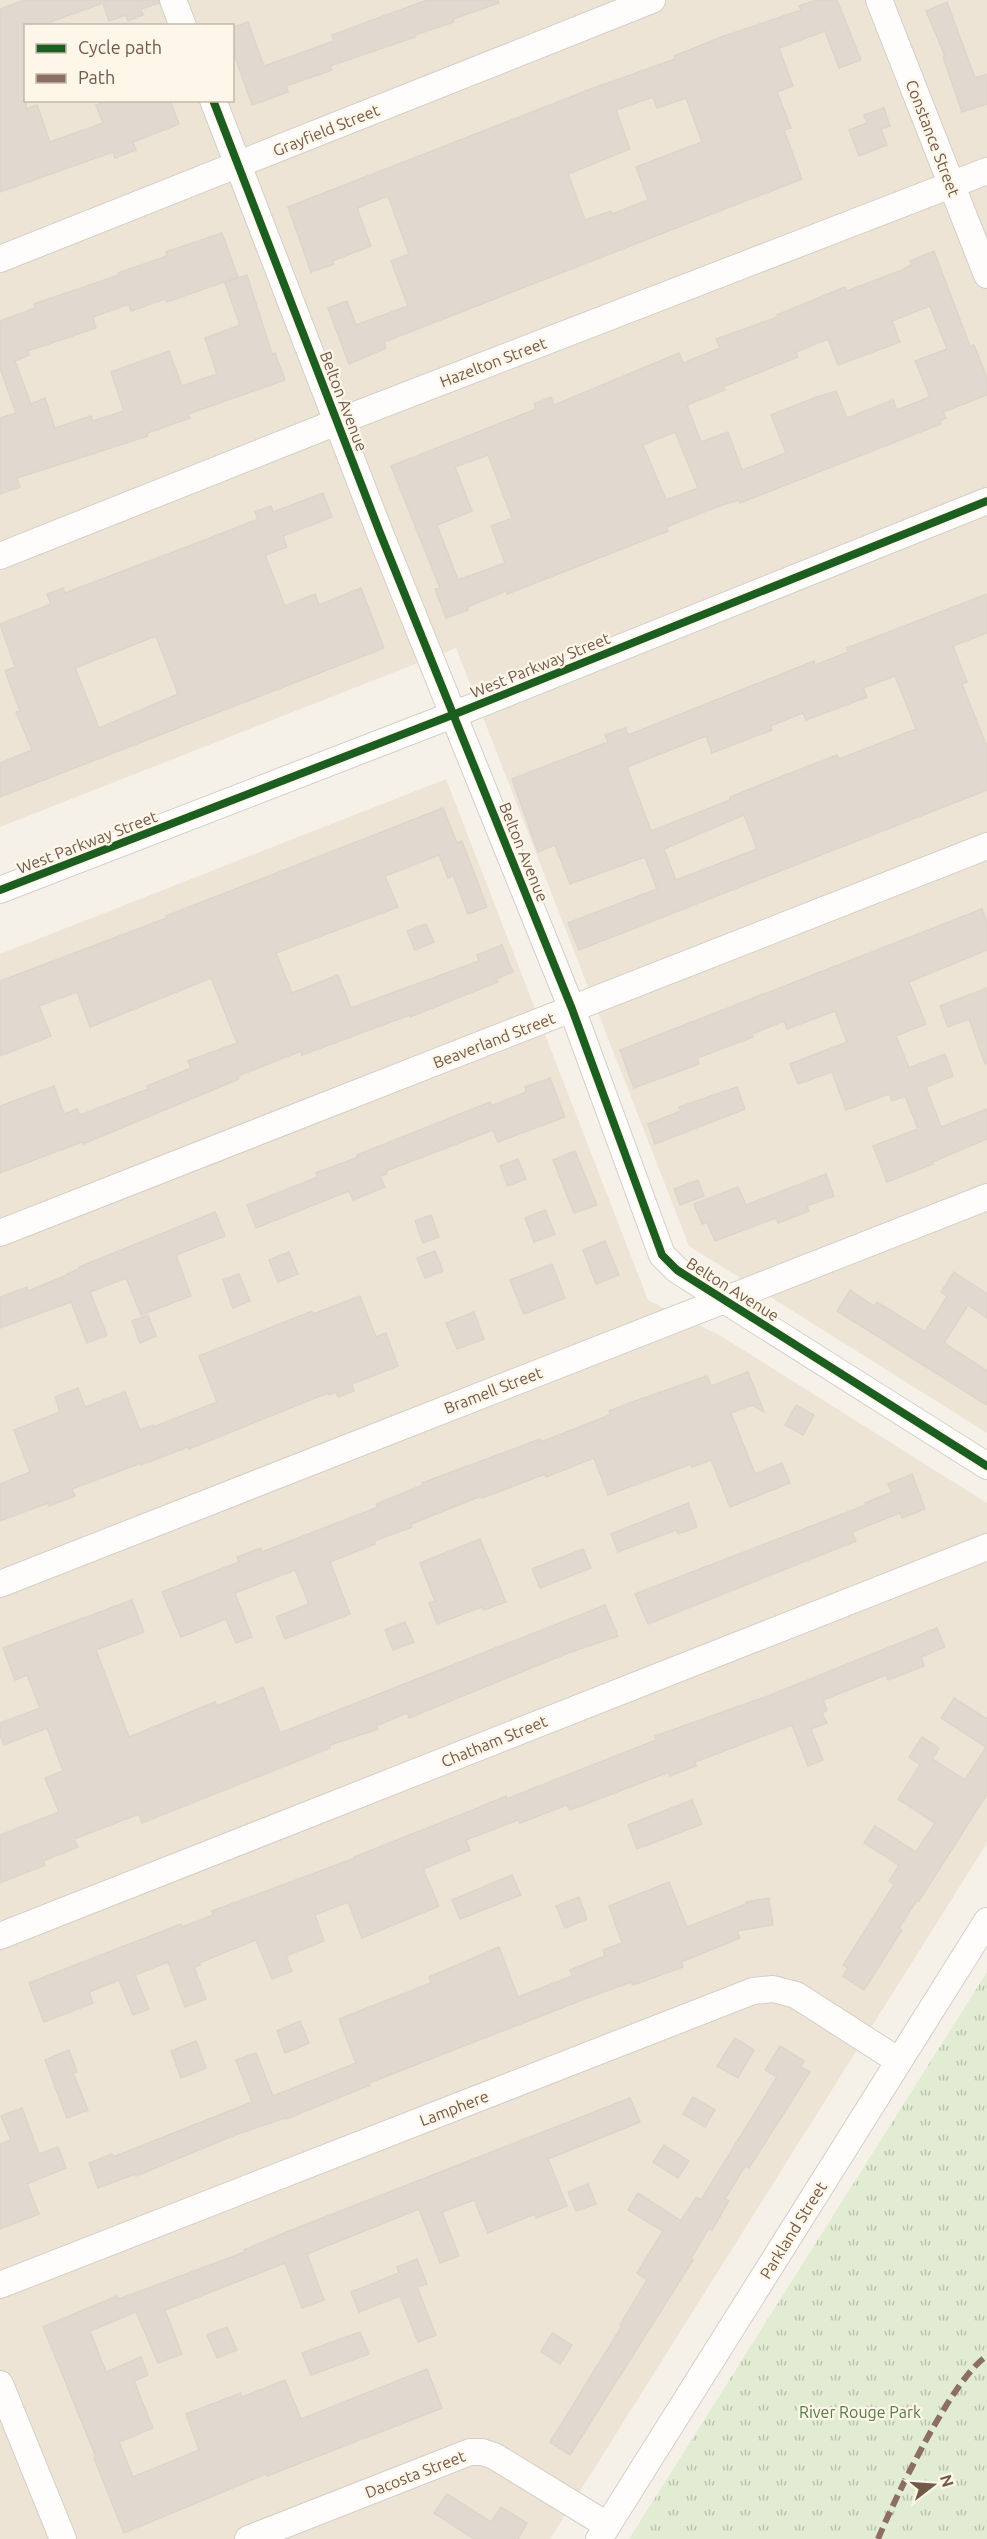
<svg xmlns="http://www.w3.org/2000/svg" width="987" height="2539" font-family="Ubuntu,sans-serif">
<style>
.residential{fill:#eee4d5;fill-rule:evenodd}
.park{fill:url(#park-tufts)}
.building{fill:#e1d9d0;stroke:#ded4ca;stroke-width:1.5;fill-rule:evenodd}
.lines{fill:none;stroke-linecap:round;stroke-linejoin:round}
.street-casing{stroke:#d4cec6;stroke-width:28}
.street{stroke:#fefdfc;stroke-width:26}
.quiet{stroke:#8d6e63;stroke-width:6;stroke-dasharray:12 6;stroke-linecap:butt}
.cycleway-casing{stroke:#fef6e8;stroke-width:11}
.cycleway{stroke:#1b5e20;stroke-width:8}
.labels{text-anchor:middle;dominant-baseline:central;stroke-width:4.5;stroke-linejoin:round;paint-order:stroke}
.street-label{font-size:16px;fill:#72594a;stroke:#fef6e8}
.park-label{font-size:16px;fill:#547c45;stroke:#fef6e8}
</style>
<defs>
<pattern id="park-tufts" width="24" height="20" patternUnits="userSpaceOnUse" patternTransform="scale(1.5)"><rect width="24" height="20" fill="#e1ecd3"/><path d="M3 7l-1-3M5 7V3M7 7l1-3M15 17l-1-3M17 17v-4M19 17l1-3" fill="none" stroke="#bbc2ad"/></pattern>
</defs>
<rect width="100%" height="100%" fill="#f5f1e8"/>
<!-- residential -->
<g class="residential">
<path d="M0 0H987V1433L689 1246 456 648 0 827ZM26 26H232V100H26Z"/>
<polygon points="446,779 648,1300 721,1336 987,1503 987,1843 550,2539 0,2539 0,954"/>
</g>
<!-- park -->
<polygon class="park" points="987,1972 987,2539 629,2539"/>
<!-- building -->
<g class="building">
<polygon points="25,0 158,0 159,3 141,9 143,15 128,21 126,15 109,21 103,3 50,22 51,26 26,26 26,109 37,105 50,142 103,123 96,105 110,100 170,100 179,124 133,142 136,150 115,158 113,152 0,192 0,9"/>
<polygon points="427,0 498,0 499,3 453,19 454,22 415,35 415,37 330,66 332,70 286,86 288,92 252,105 232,48 232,28 248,22 264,66 334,41 332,35"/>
<path d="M816 0H837L861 60 839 68 825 31 779 48 793 86 777 92 791 128 784 130 802 179 384 342 386 348 349 364 328 308 347 301 356 325 408 306 391 261 409 254 388 196 357 208 371 246 332 261 334 264 311 272 288 207 591 89 675 59 674 56 724 36 801 10 799 6ZM653 97 657 108 686 98 702 142 636 167 648 200 612 214 611 211 585 220 568 174 630 149 616 110Z"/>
<polygon points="947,2 975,78 987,74 987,104 962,112 943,57 945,56 926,11"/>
<polygon points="884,108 890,126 881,129 887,145 859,156 849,130 867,123 864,115"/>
<polygon points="222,233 238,277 167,302 165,299 131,311 129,304 93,317 96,328 28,351 29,355 15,361 31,404 45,398 55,428 91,416 93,421 124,411 111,372 169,351 182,386 217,374 205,338 240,325 225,283 247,275 272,354 275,353 285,380 188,414 190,418 147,433 148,436 17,478 20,487 0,494 0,418 16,413 0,368 0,321 35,308 34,304 119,275 118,273 167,256 166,252"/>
<path d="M934 251 970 346 974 345 987 378V395L943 412 946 418 939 421 941 424 740 503 739 500 722 505 666 527 668 531 507 594 506 591 467 607 468 610 446 618 435 589 440 588 391 466 536 409 534 404 551 397 554 405 679 353 683 363 720 348 716 339 778 317 777 315 845 287 847 291 902 270 911 265 910 261ZM930 306 947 349 915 361 930 397 897 410 893 400 847 418 836 391 814 398 771 415 786 453 742 470 728 432 701 442 687 405 725 390 723 387 798 357 796 352 828 339 838 365 900 342 892 321ZM675 432 698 488 666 500 643 445ZM488 455 512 518 491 526 505 563 458 580 437 525 472 511 455 467Z"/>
<path d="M323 493 332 517 283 536 287 547 265 555 285 606 315 594 319 605 361 588 384 648 0 797V763L32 750 16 712 20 711 5 671 15 667 0 624 51 604 47 594 63 588 65 593 210 538 258 519 255 512 271 506 273 512ZM156 636 178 694 99 728 75 668Z"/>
<path d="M987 594V633L953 646 967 682 962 684 987 747V790L579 950 568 923 657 889 645 857 570 884 555 845 538 852 512 779 608 742 605 735 626 728 628 735 814 661 815 665 848 652 847 648ZM895 676 916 729 839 759 837 755 775 779 730 797V800L651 831 627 767 706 736 712 753 772 730 770 726 803 713 806 720 867 697 863 688ZM744 815 757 849 676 880 664 849Z"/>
<polygon points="443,808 457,843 462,841 487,907 468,914 453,875 448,878 439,855 385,876 398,907 276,953 292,993 338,975 351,1008 479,961 477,955 502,945 513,972 496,979 498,982 410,1017 410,1015 302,1055 301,1051 238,1076 239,1079 102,1136 83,1144 82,1142 0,1173 0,1106 54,1086 64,1114 77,1109 80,1115 148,1089 147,1086 191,1068 188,1061 237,1043 211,978 90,1027 77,992 39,1006 51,1036 0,1056 0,981 167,918 166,916"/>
<polygon points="982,909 987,922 987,950 909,982 926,1024 896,1036 909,1068 945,1054 953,1076 926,1087 941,1127 987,1109 987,1139 932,1162 933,1164 887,1182 873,1146 918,1129 905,1096 892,1101 889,1094 846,1110 832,1072 798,1084 790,1064 847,1042 835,1011 787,1029 784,1021 752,1034 753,1037 697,1058 699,1064 634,1088 620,1050"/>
<polygon points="426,924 434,942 415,950 407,931"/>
<polygon points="987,988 987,1063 985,1064 969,1019 948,1027 940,1006"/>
<polygon points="550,1078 565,1117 498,1142 493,1130 386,1171 387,1174 380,1176 385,1187 353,1200 349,1191 256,1228 247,1205 318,1177 316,1173 358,1157 357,1155 490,1102 491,1106 526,1092 525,1087"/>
<polygon points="737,1087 745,1109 655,1144 648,1124 681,1111 679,1107"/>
<polygon points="575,1151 597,1205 574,1213 553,1160"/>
<polygon points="518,1159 526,1179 508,1186 500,1166"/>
<polygon points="826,1174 834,1196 807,1206 809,1211 778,1223 776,1218 715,1241 707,1222 702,1224 694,1204 738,1187 746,1205"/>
<polygon points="698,1180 704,1196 680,1205 674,1189"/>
<polygon points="545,1210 555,1234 534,1242 525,1218"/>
<polygon points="215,1212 225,1236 176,1255 191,1296 141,1315 126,1278 90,1292 107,1335 87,1343 71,1302 0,1328 0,1297 27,1287 28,1291 67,1275 67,1274 79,1269 79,1267"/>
<polygon points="431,1215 439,1237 423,1243 415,1221"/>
<polygon points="605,1241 619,1275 596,1284 583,1250"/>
<polygon points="435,1251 443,1271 425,1278 417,1258"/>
<polygon points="289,1252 298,1274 278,1282 269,1260"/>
<polygon points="552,1264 565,1298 524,1314 510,1280"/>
<polygon points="954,1272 987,1294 987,1318 968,1305 944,1343 987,1371 987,1405 837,1311 850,1290 874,1306 877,1302 925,1332 947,1296 941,1292"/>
<polygon points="239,1274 250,1301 233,1308 223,1280"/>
<polygon points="360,1296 376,1337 386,1333 398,1366 352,1384 354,1391 338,1397 336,1392 329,1395 328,1393 189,1449 188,1447 141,1465 141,1463 72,1489 75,1496 49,1506 48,1503 0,1521 0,1484 30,1472 14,1430 60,1412 55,1397 78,1388 85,1407 125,1392 140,1430 153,1425 153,1427 217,1402 199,1356 312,1311 313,1314"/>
<polygon points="474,1312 484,1339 457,1349 446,1323"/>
<polygon points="148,1315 156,1336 140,1343 132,1321"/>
<polygon points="748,1372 764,1412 752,1405 731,1413 755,1474 782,1463 790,1483 730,1507 711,1460 692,1467 691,1464 608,1495 594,1458 546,1477 545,1474 482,1498 481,1496 411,1524 412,1527 374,1541 375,1544 330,1562 350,1614 285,1639 276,1617 309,1604 295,1570 235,1593 252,1637 236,1643 226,1619 181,1637 162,1592 239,1562 237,1557 261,1548 262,1552 378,1507 376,1504 423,1485 422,1483 540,1439 541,1442 610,1415 609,1411 632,1402 707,1376 711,1386"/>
<polygon points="796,1405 814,1415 803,1435 785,1425"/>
<polygon points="912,1474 925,1509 902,1518 900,1513 852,1532 856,1541 648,1624 635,1594 866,1505 865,1503 892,1492 888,1484"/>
<polygon points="688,1503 697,1527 678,1534 676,1530 618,1552 611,1534"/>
<polygon points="480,1539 506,1602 484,1610 482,1607 437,1624 429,1603 435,1601 420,1563"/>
<polygon points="583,1549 591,1568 540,1588 532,1569"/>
<polygon points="132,1600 144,1632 96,1650 129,1737 215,1702 217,1706 263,1687 280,1733 605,1605 618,1636 568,1653 409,1718 407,1713 376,1726 378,1729 330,1745 330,1748 142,1823 139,1814 74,1839 78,1847 43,1861 45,1865 0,1883 0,1835 59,1812 45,1778 63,1771 47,1728 4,1745 0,1735 0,1723 40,1708 27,1675 15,1680 3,1648"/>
<polygon points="405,1622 414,1642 393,1650 385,1630"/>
<polygon points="937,1628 945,1647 921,1657 924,1666 888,1680 886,1675 823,1700 827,1710 822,1713 827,1723 811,1729 823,1760 808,1766 792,1725 695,1762 696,1766 670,1776 669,1772 570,1810 567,1805 520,1823 518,1820 466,1840 470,1850 423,1869 439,1906 362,1938 348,1902 315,1915 324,1941 286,1956 292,1971 272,1979 256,1940 199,1963 200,1965 194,1967 206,1999 185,2007 168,1962 135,1975 149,2009 133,2015 119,1980 89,1992 93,2003 44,2022 29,1983 181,1924 182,1927 213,1915 212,1911 355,1858 354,1857 470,1811 506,1796 506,1799 656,1740 655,1736 768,1696"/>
<polygon points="954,1698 987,1719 987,1794 919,1901 917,1900 899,1928 902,1930 864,1990 843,1976 848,1968 843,1965 894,1885 889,1881 899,1865 864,1843 875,1826 916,1852 935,1823 898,1799 920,1765 909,1757 922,1737 939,1748 932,1759 965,1780 986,1747 941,1718"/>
<polygon points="692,1800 702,1824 637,1849 628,1825"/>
<polygon points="512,1875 521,1895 460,1919 452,1900"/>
<polygon points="669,1882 687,1927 746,1904 746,1902 769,1898 773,1925 737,1931 740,1938 681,1962 683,1967 633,1985 631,1982 582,2000 369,2083 370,2085 286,2119 285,2118 235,2135 136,2176 135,2174 98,2188 89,2163 112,2154 113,2157 252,2102 236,2060 256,2053 273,2096 356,2063 339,2019 431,1983 429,1977 499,1947 518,1997 572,1976 570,1970 605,1956 603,1950 622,1943 609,1906"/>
<polygon points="579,1897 587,1919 565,1928 556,1906"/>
<polygon points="300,2021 309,2043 285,2053 277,2031"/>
<polygon points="735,2038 754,2050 738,2078 717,2066"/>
<polygon points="196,2041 206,2068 181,2078 171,2051"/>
<polygon points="780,2046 804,2061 801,2067 810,2072 749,2168 745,2166 725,2199 729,2201 712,2230 709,2228 691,2258 693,2260 570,2455 550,2442 622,2326 620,2325 647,2280 637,2273 663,2231 628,2210 638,2193 681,2221 696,2197 701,2200 777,2077 765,2070"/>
<polygon points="69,2050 77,2072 73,2073 88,2110 67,2118 45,2060"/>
<polygon points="693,2097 715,2110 705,2127 683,2114"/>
<polygon points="630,2098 640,2122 548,2159 567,2206 536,2218 535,2214 488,2233 474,2200 442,2212 459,2256 440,2263 419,2209 307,2254 324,2300 302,2308 285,2263 165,2310 182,2354 158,2363 136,2312 90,2331 106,2372 141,2357 148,2375 134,2381 153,2428 119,2442 133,2477 199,2450 186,2414 241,2393 242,2397 285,2380 301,2419 427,2369 442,2408 267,2476 266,2474 124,2533 94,2458 96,2457 43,2327 117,2296 119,2299 245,2252 244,2250 284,2233"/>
<polygon points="22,2108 39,2154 58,2147 66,2168 27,2184 39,2214 0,2229 0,2144 11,2140 1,2116"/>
<polygon points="664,2145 689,2161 678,2178 653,2162"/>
<polygon points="588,2184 596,2204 576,2211 568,2192"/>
<polygon points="417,2259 427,2284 417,2287 436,2335 418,2342 400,2296 359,2312 351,2292 399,2273 397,2267"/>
<polygon points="227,2327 237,2350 217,2358 207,2335"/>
<polygon points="360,2332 369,2354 311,2375 302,2353"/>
<polygon points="552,2333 572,2345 560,2364 541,2352"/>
<polygon points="447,2494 491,2522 501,2507 527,2523 518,2539 474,2539 434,2513"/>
</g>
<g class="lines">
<defs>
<g id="street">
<polyline points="173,0 183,26"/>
<polyline points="879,0 987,275"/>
<polyline points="213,100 380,533 572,1009 662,1255 677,1270 987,1466"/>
<polyline points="0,259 652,0"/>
<polyline points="0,556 337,422 987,171"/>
<polyline points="0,890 455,714 987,501"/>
<polyline points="0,1233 987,846"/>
<polyline points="0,1584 987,1197"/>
<polyline points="0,1936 987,1547"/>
<polyline points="0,2285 753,1991 773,1989 796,1995 899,2061"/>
<polyline points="0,2384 63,2539"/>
<polyline points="248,2539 470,2452 482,2452 494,2456 607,2525"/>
<polyline points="599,2539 987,1921"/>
</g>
</defs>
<!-- street casing -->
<use href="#street" class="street-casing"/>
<!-- street -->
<use href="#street" class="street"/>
<!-- quiet -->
<path class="quiet" d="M878 2539C895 2498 953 2377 987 2356"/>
<defs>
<g id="cycleway">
<polyline points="213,100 380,533 572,1009 662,1255 677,1270 987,1466"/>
<polyline points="0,890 455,714 987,501"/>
</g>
</defs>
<!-- cycleway casing -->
<use href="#cycleway" class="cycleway-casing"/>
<!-- cycleway -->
<use href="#cycleway" class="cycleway"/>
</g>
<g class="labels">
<!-- street labels -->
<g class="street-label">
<text transform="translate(326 130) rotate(-22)">Grayfield Street</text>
<text transform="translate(933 138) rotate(69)">Constance Street</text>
<text transform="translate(493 362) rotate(-21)">Hazelton Street</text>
<text transform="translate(344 401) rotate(69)">Belton Avenue</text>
<text transform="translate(540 665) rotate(-22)">West Parkway Street</text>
<text transform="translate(87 842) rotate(-21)">West Parkway Street</text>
<text transform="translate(524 852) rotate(68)">Belton Avenue</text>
<text transform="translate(494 1040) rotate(-21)">Beaverland Street</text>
<text transform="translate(733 1289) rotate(32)">Belton Avenue</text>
<text transform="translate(493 1390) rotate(-21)">Bramell Street</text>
<text transform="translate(494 1741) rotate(-22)">Chatham Street</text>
<text transform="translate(454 2108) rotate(-21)">Lamphere</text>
<text transform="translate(793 2230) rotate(-58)">Parkland Street</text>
<text transform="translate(415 2474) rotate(-21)">Dacosta Street</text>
</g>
<!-- park labels -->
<g class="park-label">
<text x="860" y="2412">River Rouge Park</text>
</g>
</g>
<!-- legend -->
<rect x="24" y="24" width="210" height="78" fill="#fef6e8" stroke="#c6b7a9" stroke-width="1.5"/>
<rect x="36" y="44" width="30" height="9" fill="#1b5e20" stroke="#c6b7a9" stroke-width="1.5"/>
<text x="78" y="54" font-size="18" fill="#72594a">Cycle path</text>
<rect x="36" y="74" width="30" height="9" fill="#8d6e63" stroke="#c6b7a9" stroke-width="1.5"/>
<text x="78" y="84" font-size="18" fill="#72594a">Path</text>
<!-- north arrow -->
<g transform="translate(933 2485) rotate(73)" stroke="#fef6e8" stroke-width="4.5" paint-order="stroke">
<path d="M0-4.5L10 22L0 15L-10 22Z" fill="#72594a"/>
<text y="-9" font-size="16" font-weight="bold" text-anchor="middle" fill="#72594a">N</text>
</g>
</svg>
